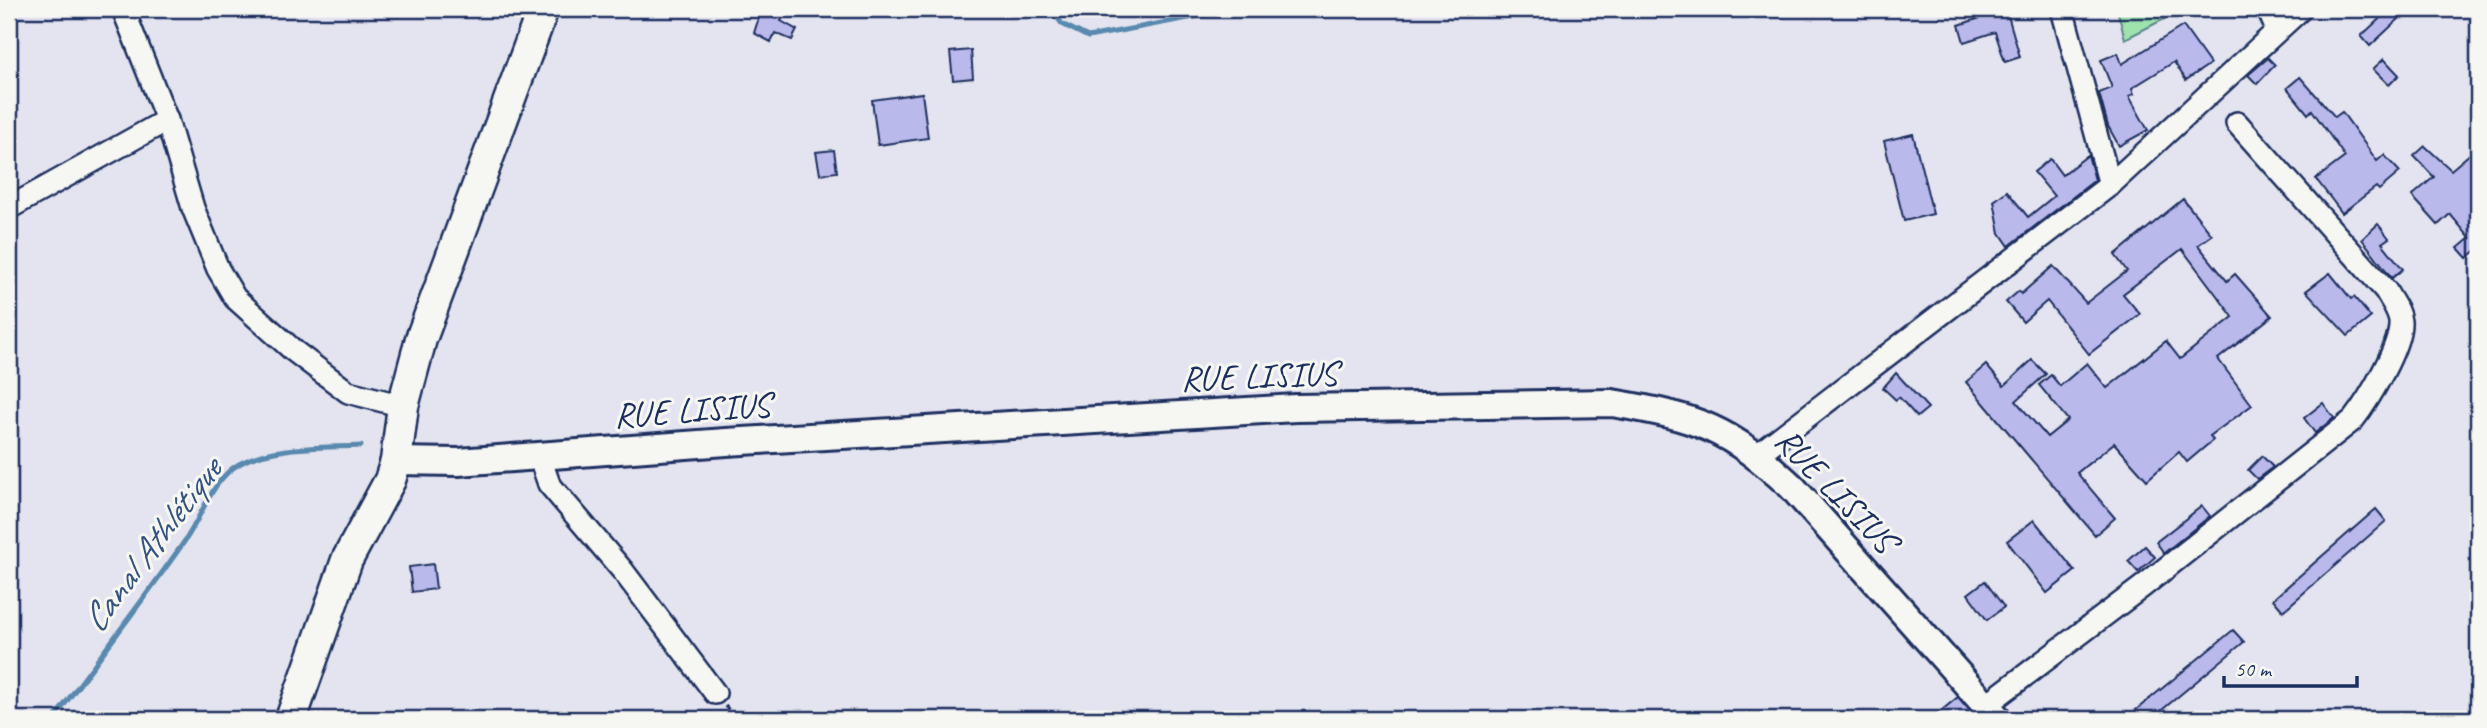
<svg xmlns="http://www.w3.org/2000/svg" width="2487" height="728" font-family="Caveat,sans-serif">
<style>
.green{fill:#9ee2ae;stroke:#5c8886;stroke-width:2}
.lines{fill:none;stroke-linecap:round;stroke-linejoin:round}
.stream{stroke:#5989ae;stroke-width:5}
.building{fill:#bab9eb;stroke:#1b2f5e;stroke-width:2}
.minor-casing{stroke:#1b2f5e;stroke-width:26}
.tertiary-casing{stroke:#1b2f5e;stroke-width:32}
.secondary-casing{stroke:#1b2f5e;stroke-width:35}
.path{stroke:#1b2f5e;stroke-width:3.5;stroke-dasharray:5 5;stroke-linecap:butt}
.minor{stroke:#f6f6f2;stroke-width:21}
.tertiary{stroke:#f6f6f2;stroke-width:26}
.secondary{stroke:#f6f6f2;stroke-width:30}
.labels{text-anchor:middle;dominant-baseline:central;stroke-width:6;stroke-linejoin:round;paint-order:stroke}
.street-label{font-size:35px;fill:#1b2f5e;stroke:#f6f6f2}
.water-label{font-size:37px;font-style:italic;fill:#355480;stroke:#f6f6f2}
</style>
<rect width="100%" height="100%" fill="#e4e4f0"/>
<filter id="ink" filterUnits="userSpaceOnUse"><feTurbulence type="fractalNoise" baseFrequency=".0143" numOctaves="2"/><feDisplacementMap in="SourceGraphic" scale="14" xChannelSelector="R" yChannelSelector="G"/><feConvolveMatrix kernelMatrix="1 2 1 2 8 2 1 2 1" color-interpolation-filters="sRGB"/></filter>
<g filter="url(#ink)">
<!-- green -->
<polygon class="green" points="2117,9 2184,9 2125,39"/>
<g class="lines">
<!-- stream -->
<g class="stream">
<polyline points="1051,9 1062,24 1088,37 1236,9"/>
<path d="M54 719C97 660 142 602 184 542 202 517 211 480 239 464 273 445 323 448 361 446"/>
</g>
</g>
<!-- building -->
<g class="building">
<polygon points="770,9 788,9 781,21 797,30 792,40 775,33 771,42 754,33 761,11 767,14"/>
<polygon points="1977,9 1992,9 1994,16 2007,12 2020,57 2005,62 1995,32 1964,42 1959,25 1980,18"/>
<polygon points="2390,9 2399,19 2370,46 2361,36"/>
<polygon points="2183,26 2210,64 2186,80 2174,62 2132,88 2134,94 2129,96 2148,130 2119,146 2108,126 2099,93 2112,88 2101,60 2118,53 2122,64"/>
<polygon points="971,50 973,78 953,80 950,52"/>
<polygon points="2268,58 2275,65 2257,84 2248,75"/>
<polygon points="2384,59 2399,75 2389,85 2373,69"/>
<polygon points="2300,77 2335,117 2342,112 2377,161 2384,155 2400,172 2379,190 2376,187 2342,213 2316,179 2345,157 2312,110 2308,114 2287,88"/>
<polygon points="922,93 928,138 878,145 872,100"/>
<polygon points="1913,134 1933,214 1904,221 1884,141"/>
<polygon points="2425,146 2451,170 2478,147 2478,249 2467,258 2458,248 2470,238 2450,214 2438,225 2412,196 2434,177 2414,156"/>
<polygon points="834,150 837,172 820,174 816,152"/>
<polygon points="2088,155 2095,180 2009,246 2000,233 1994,201 2007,191 2028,217 2054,196 2034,172 2050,159 2062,175"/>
<polygon points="2183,199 2212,235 2198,245 2227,281 2235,274 2272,316 2218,359 2252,405 2210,436 2213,440 2187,462 2179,452 2147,480 2114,443 2077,473 2115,518 2095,535 1966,382 1986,365 2004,386 2032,360 2046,374 2016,401 2047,437 2068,420 2039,385 2051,375 2060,386 2087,363 2107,388 2166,341 2180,359 2233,317 2182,249 2123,294 2140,314 2089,354 2047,301 2023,322 2006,302 2019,291 2021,294 2053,266 2086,303 2127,271 2115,255"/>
<polygon points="2378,224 2389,238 2382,243 2403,269 2392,278 2362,239"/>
<polygon points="2330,273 2351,299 2354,297 2371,317 2348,336 2306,291"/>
<polygon points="1896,373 1928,408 1917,417 1899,397 1896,400 1883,388"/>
<polygon points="2323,403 2334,418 2315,433 2304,418"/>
<polygon points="2262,456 2273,467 2257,479 2248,470"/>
<polygon points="2202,506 2210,516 2164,553 2156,542"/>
<polygon points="2376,509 2386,521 2283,611 2273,599"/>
<polygon points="2034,520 2075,571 2047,593 2007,541"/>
<polygon points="2145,546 2155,557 2138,572 2128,561"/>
<polygon points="433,564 436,589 412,592 409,567"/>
<polygon points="1985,581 2004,607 1987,620 1968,594"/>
<polygon points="2233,630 2244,642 2151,719 2125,719"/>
<polygon points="1958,697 1977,719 1931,719"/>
</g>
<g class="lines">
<defs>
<g id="minor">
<polyline points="123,9 167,120 193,208 218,269 235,298 294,351 348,392 403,406"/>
<polyline points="2062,9 2110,185"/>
<polyline points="2268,9 2277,30"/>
<polyline points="9,208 167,120"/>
<polyline points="539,455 549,484 623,571 715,693"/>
<polyline points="1757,455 2110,185 2301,9"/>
<path d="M1986 705 2142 587 2353 420C2368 401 2402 345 2400 321 2399 310 2391 301 2386 291L2237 123"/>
</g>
<path id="tertiary" d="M396 461 458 462 726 442 1296 408 1612 403C1697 417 1729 428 1793 488L1998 719"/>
<polyline id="secondary" points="291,719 347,560 390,480 396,461 403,406 421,339 543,9"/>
</defs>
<!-- minor casing -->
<use href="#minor" class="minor-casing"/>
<!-- tertiary casing -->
<use href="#tertiary" class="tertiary-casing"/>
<!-- secondary casing -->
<use href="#secondary" class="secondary-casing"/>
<!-- path -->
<polyline class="path" points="725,706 737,719"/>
<!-- minor -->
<use href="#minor" class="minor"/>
<!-- tertiary -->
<use href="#tertiary" class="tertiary"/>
<!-- secondary -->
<use href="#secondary" class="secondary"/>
</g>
</g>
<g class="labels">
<!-- street labels -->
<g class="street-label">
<text transform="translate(1259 376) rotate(-2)">RUE LISIUS</text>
<text transform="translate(692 410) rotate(-4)">RUE LISIUS</text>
<text transform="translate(1836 490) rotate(46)">RUE LISIUS</text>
</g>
<!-- water labels -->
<g class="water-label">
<text transform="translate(151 545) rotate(-53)">Canal Athlétique</text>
</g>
</g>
<!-- margin -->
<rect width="2487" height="728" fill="none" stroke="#f6f6f2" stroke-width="35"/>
<rect x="18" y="18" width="2452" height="693" fill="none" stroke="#1b2f5e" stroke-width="2.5" filter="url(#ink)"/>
<!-- scale -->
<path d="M2224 676v10h133v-10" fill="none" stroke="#1b2f5e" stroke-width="3.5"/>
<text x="2235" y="676" font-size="21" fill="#1b2f5e" stroke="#f6f6f2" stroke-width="5" paint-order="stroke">50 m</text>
</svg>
